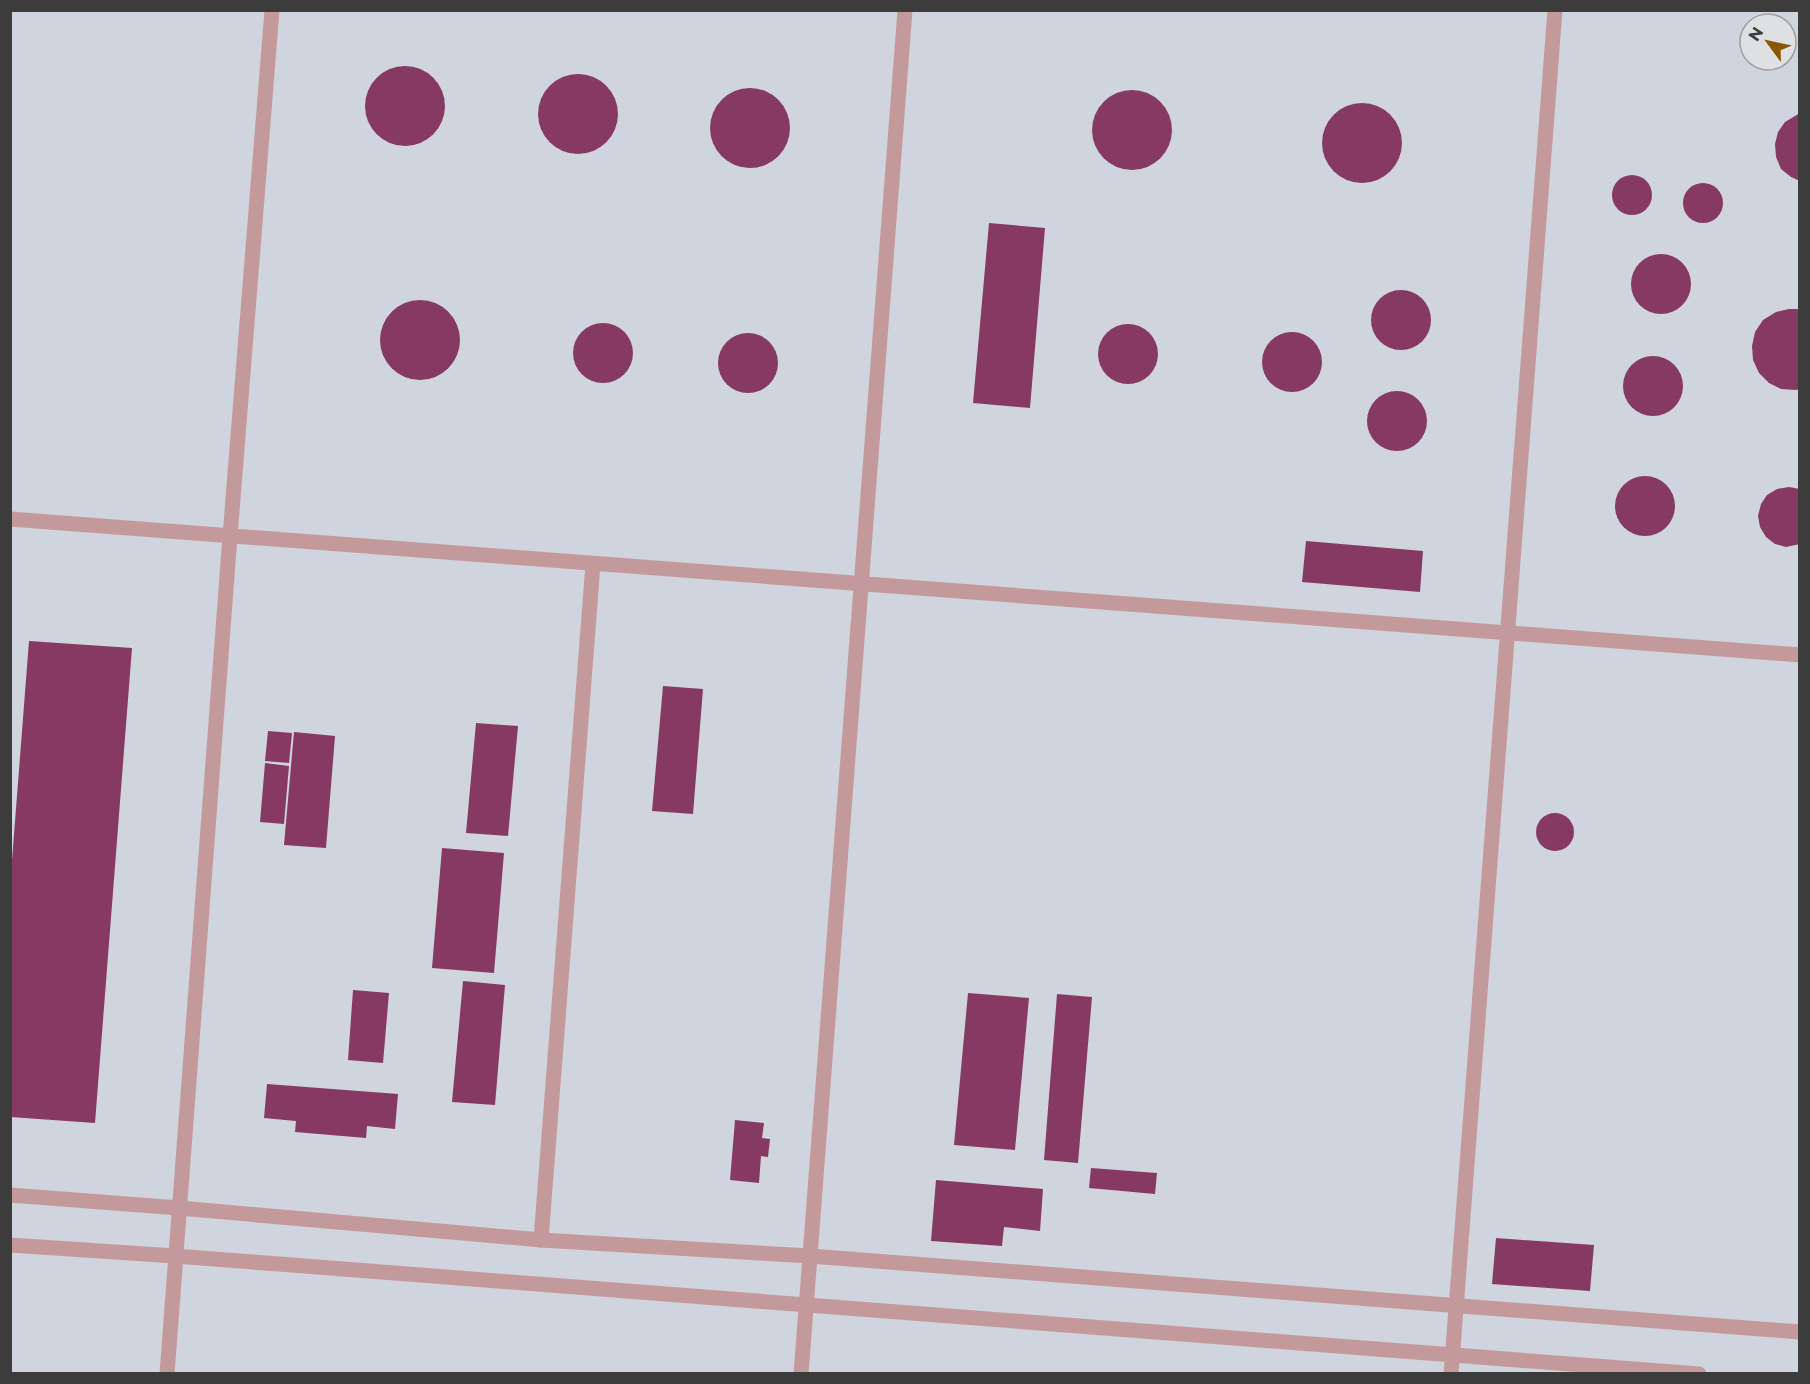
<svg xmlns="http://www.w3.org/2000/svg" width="1810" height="1384" font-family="Montserrat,sans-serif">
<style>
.built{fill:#d0d4dd;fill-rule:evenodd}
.building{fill:#863a63}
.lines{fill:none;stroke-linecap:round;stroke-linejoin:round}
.service{stroke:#c4999c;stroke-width:15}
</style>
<rect width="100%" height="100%" fill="#dfe0e2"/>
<!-- built -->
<path class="built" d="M11 11H1799V1373H11ZM1750 24H1786V60H1750Z"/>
<!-- building -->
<g class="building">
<circle cx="405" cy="106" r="40"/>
<circle cx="578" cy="114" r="40"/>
<circle cx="750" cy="128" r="40"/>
<circle cx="1132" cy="130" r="40"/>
<circle cx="1362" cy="143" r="40"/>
<polygon points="1800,113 1800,181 1791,177 1781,169 1776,157 1775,144 1778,132 1785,122"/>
<circle cx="1632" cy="195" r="20"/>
<circle cx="1703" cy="203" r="20"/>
<polygon points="989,223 1045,228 1030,408 973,403"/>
<circle cx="1661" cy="284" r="30"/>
<circle cx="1401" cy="320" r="30"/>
<circle cx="420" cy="340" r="40"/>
<polygon points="1789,309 1800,309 1800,389 1796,390 1781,389 1769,383 1759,373 1753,360 1752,346 1755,332 1763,320 1776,312"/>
<circle cx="603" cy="353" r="30"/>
<circle cx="1128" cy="354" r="30"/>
<circle cx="1292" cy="362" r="30"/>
<circle cx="748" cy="363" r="30"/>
<circle cx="1653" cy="386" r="30"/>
<circle cx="1397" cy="421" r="30"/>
<circle cx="1645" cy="506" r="30"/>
<polygon points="1789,487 1800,489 1800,544 1786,547 1775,544 1766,537 1760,527 1758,516 1761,504 1767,495 1777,489"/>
<polygon points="1306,541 1423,551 1420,592 1302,582"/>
<polygon points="29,641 132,648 95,1123 10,1117 10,886"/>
<polygon points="663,686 703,689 693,814 652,811"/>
<polygon points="476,723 518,726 508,836 466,833"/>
<polygon points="268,731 292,733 289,763 265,761"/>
<polygon points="294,732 335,736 326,848 284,845"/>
<polygon points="265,763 289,766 284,824 260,822"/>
<circle cx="1555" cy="832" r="19"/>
<polygon points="442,848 504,853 494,973 432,968"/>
<polygon points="463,981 505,985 495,1105 452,1102"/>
<polygon points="353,990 389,993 383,1063 348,1060"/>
<polygon points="968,993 1029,998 1015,1150 954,1145"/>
<polygon points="1057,994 1092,997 1078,1163 1044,1160"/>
<polygon points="267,1084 398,1094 395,1129 367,1126 366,1138 295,1132 296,1121 264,1118"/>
<polygon points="735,1120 764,1123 762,1138 770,1139 768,1157 761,1156 759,1183 730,1180"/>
<polygon points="1091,1168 1157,1173 1155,1194 1089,1188"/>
<polygon points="936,1180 1043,1189 1040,1231 1004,1227 1002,1246 931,1241"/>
<polygon points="1496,1238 1594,1245 1590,1291 1492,1284"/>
</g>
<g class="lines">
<!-- service -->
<g class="service">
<polyline points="10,519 1800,655"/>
<polyline points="10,1195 179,1208 541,1240 810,1256 1800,1332"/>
<polyline points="541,1240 593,564"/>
<polyline points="10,1245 175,1256 1699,1374"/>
<polyline points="167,1374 230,536 272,10"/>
<polyline points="801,1374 905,10"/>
<polyline points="1451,1374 1555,10"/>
</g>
</g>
<!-- border -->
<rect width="1810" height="1384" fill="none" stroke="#3c3c3d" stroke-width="24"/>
<!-- north arrow -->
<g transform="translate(1768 42) rotate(303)"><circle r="28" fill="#dfe0e2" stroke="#9e9ea0" stroke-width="1.5"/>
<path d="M0-4.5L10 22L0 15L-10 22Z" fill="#885700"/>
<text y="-9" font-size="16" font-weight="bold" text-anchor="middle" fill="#3c3c3d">N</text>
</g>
</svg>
